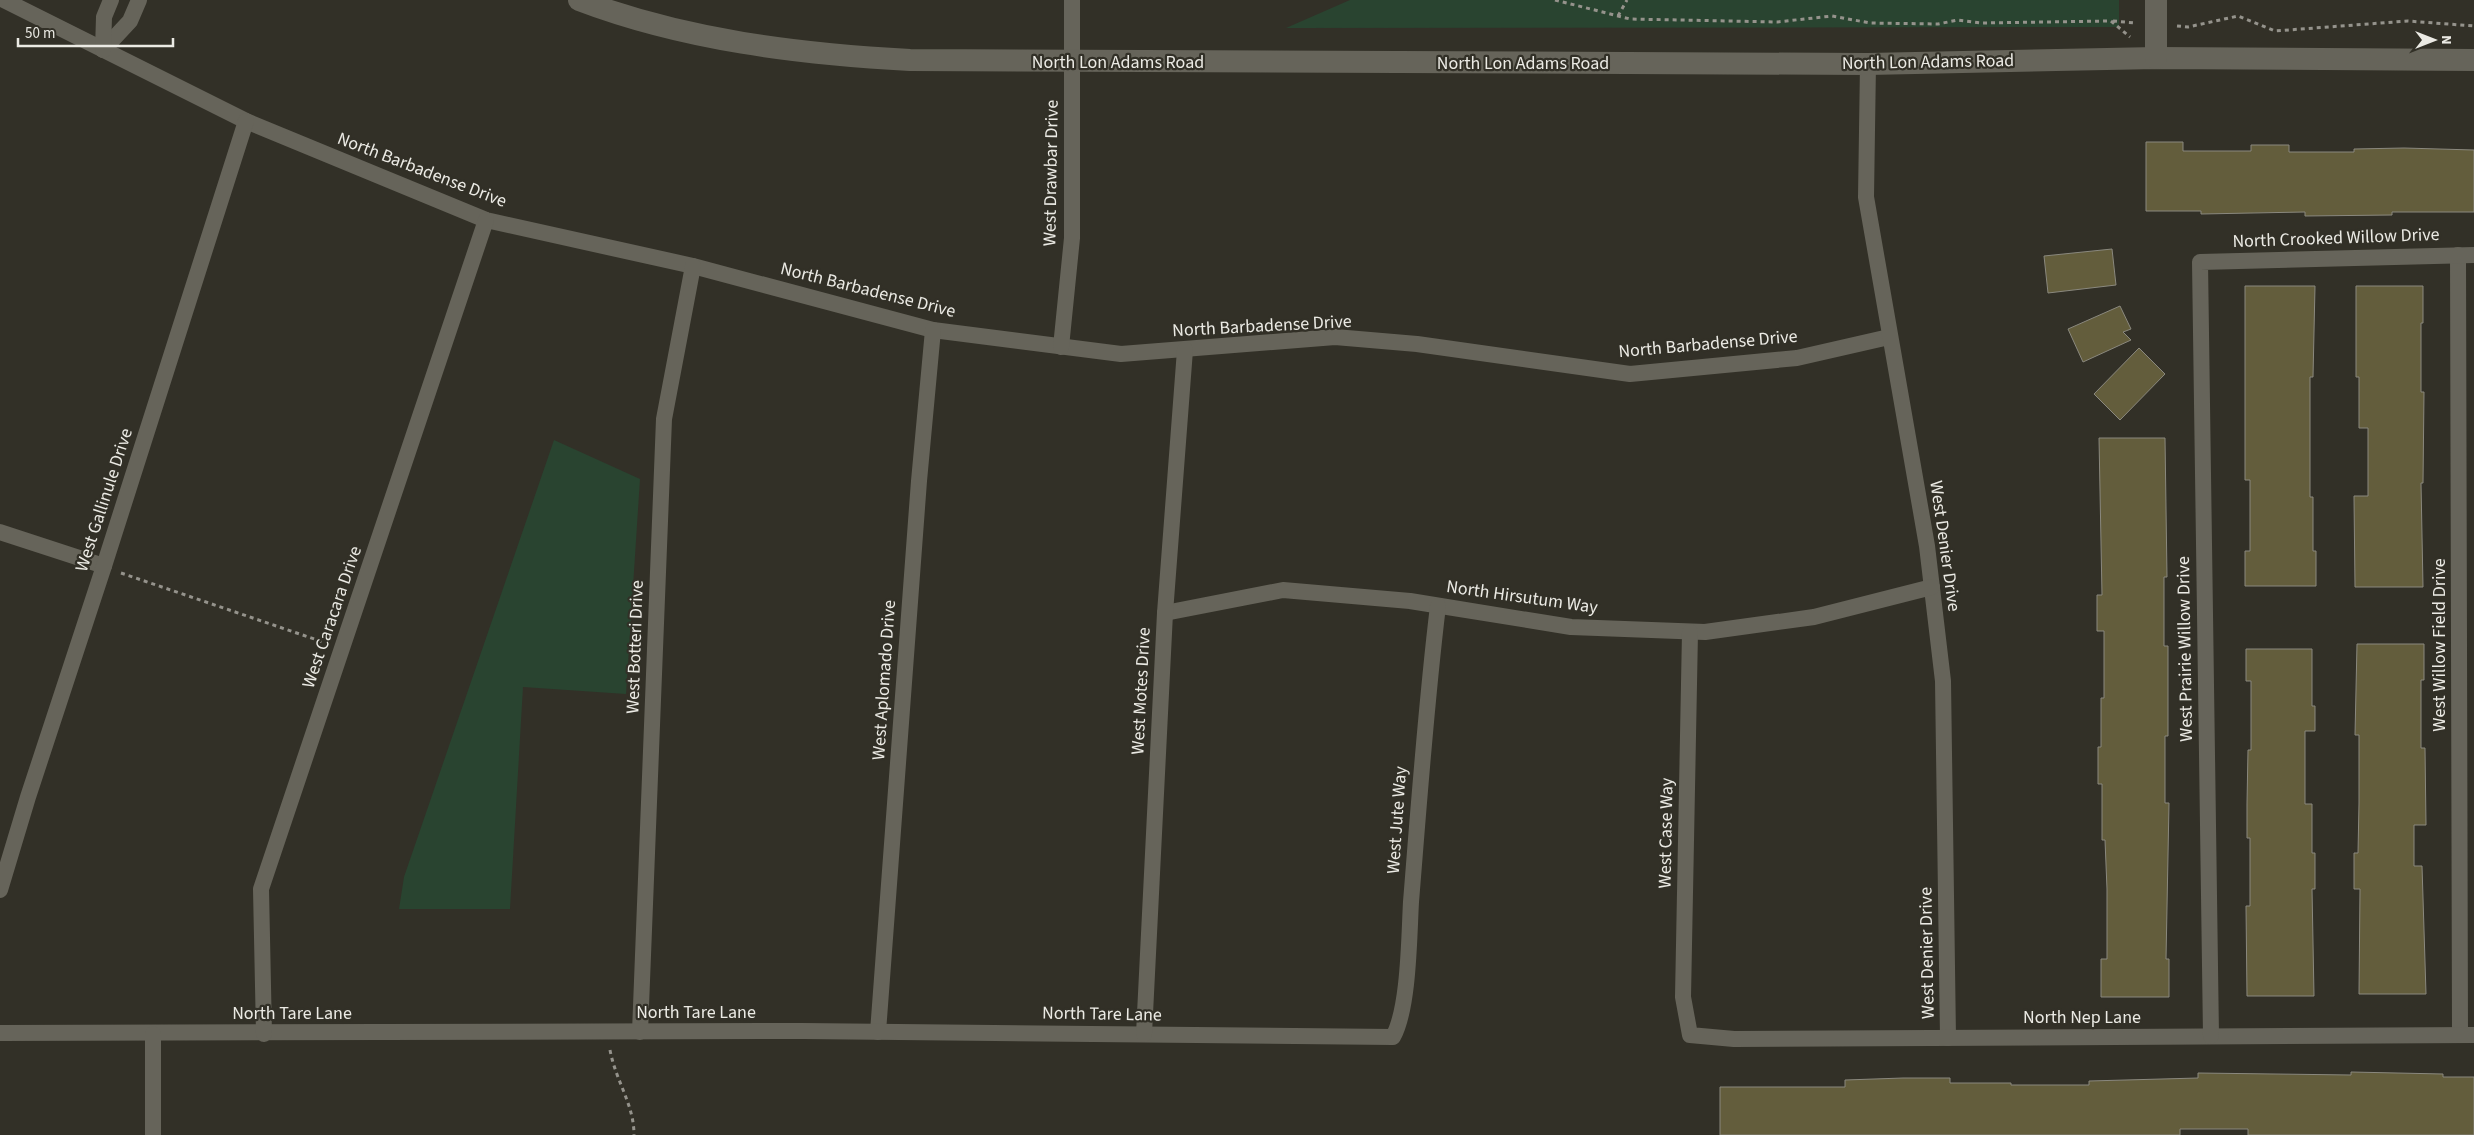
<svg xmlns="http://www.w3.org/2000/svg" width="2474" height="1135" font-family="'Source Sans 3',sans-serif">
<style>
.green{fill:#294430}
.building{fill:#635d3c;stroke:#8a887e}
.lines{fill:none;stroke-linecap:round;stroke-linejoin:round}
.path{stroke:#95938c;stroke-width:3;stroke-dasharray:4 4;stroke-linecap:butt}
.street{stroke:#66645a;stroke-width:16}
.secondary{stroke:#66645a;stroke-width:22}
.labels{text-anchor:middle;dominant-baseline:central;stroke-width:4.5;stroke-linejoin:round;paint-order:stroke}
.street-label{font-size:18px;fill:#ebeae4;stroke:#323027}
</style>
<rect width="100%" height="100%" fill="#323027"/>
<!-- green -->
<g class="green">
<polygon points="1350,0 2119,0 2119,27 1286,28"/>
<polygon points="554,440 640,479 626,694 523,687 510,909 399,909 404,877"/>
</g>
<!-- building -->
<g class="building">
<polygon points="2146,142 2183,142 2183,151 2251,151 2251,145 2289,145 2289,152 2354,152 2354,149 2404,148 2474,150 2474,212 2392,212 2392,215 2305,216 2305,212 2201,214 2201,211 2146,211"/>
<polygon points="2112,249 2116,285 2048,293 2044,256"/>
<polygon points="2245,286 2315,286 2313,377 2310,377 2310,497 2313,497 2313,551 2316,551 2316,586 2245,586 2245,551 2250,551 2250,480 2245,480"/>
<polygon points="2356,286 2423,286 2423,323 2421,323 2421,392 2424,392 2423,483 2421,483 2423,587 2355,587 2354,496 2368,496 2368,428 2359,428 2359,377 2356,377"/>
<polygon points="2120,306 2131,329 2123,332 2131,340 2083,362 2068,329"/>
<polygon points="2139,348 2165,374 2120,420 2094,394"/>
<polygon points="2099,438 2165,438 2167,577 2164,577 2164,646 2168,646 2168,736 2165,736 2165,803 2169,803 2166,959 2169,959 2169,997 2101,997 2101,959 2107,959 2107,889 2105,840 2102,840 2102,784 2098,784 2098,747 2101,747 2101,698 2104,698 2104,631 2097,631 2097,595 2102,595"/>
<polygon points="2357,644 2424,644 2424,680 2421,680 2421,748 2425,748 2426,825 2414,825 2414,866 2422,866 2426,994 2359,994 2360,889 2354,889 2354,853 2358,853 2359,803 2359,735 2355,735"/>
<polygon points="2246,649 2312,649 2312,706 2315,706 2315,731 2305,731 2305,804 2312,804 2312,853 2315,853 2315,889 2312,889 2314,996 2247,996 2246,906 2250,906 2250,838 2247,838 2247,804 2248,750 2251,750 2251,681 2246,681"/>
<polygon points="2351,1072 2443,1074 2443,1077 2474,1077 2474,1135 2248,1135 2248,1129 2180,1129 2180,1135 1720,1135 1720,1087 1845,1087 1845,1080 1903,1078 1950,1078 1950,1083 2011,1083 2011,1085 2089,1085 2089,1081 2198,1078 2198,1073 2351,1075"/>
</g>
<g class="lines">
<!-- path -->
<g class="path">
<polyline points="1555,0 1630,19 1777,22 1832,16 1870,23 1938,24 1958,20 1981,23 2111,21 2130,37"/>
<polyline points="1618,16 1627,0"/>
<polyline points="2113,21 2136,23"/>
<polyline points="2177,26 2188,27 2238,16 2275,31 2408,21 2474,26"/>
<polyline points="121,573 326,643"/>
<path d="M610 1050C616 1082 634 1104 634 1135"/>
</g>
<!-- street -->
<g class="street">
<polyline points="4,0 246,121 486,220 693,266 933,330 1121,354 1335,337 1417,344 1630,374 1797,358 1889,337"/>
<polyline points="103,50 130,21 139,0"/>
<polyline points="103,50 104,17 111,0"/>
<polyline points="1868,64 1866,197 1927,546 1943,681 1948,1038"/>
<polyline points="2458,255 2460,1035"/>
<polyline points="1061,347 1072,238 1072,0"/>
<polyline points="0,532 104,566"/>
<polyline points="1165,613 1283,590 1410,601 1571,627 1705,632 1814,617 1932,587"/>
<polyline points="1690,632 1683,997 1690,1035 1734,1039 2474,1035"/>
<polyline points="0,890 28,797 104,566 246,121"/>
<polyline points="640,1032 664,419 693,266"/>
<polyline points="878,1032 919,481 933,330"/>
<path d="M0 1033 803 1031 1393 1037C1409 1008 1409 937 1411 902 1419 803 1426 704 1438 606"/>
<polyline points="153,1034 153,1135"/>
<polyline points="264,1034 261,889 486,220"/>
<polyline points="1144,1034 1165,613 1185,350"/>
<polyline points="2211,1036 2200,262 2474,255"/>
</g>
<!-- secondary -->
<g class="secondary">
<path d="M579 0C684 40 799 54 910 60L1868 64 2156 58 2474 60"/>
<polyline points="2156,58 2156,0"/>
</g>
</g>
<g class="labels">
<!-- street labels -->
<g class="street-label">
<text x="1118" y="62">North Lon Adams Road</text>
<text transform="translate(1928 62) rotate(-1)">North Lon Adams Road</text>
<text x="1523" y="63">North Lon Adams Road</text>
<text transform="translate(422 170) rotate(21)">North Barbadense Drive</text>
<text transform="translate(1051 173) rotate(-89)">West Drawbar Drive</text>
<text transform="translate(2336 238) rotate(-2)">North Crooked Willow Drive</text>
<text transform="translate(868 290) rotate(14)">North Barbadense Drive</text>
<text transform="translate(1262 326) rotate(-3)">North Barbadense Drive</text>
<text transform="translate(1708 344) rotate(-5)">North Barbadense Drive</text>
<text transform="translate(104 500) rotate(-72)">West Gallinule Drive</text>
<text transform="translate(1945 546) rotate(82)">West Denier Drive</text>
<text transform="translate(1522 597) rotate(8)">North Hirsutum Way</text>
<text transform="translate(332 617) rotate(-71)">West Caracara Drive</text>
<text transform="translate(2439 645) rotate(-90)">West Willow Field Drive</text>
<text transform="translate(635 647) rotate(-88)">West Botteri Drive</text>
<text transform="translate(2185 649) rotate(-91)">West Prairie Willow Drive</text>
<text transform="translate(884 680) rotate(-86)">West Aplomado Drive</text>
<text transform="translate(1141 691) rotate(-87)">West Motes Drive</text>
<text transform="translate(1397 820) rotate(-86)">West Jute Way</text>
<text transform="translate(1666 833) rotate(-89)">West Case Way</text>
<text transform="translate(1927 953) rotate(-91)">West Denier Drive</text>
<text x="696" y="1012">North Tare Lane</text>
<text x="292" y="1013">North Tare Lane</text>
<text transform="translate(1102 1014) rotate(1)">North Tare Lane</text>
<text x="2082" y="1017">North Nep Lane</text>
</g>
</g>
<!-- north arrow -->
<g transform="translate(2434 40) rotate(90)" stroke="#323027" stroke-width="4" paint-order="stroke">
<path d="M0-4L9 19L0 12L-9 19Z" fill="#ebeae4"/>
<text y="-8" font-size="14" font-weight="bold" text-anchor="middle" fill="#ebeae4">N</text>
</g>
<!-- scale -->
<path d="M18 38v8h155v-8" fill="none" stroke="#ebeae4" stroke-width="2.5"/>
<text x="25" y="38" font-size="15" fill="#ebeae4" stroke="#323027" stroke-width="4" paint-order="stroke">50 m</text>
</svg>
